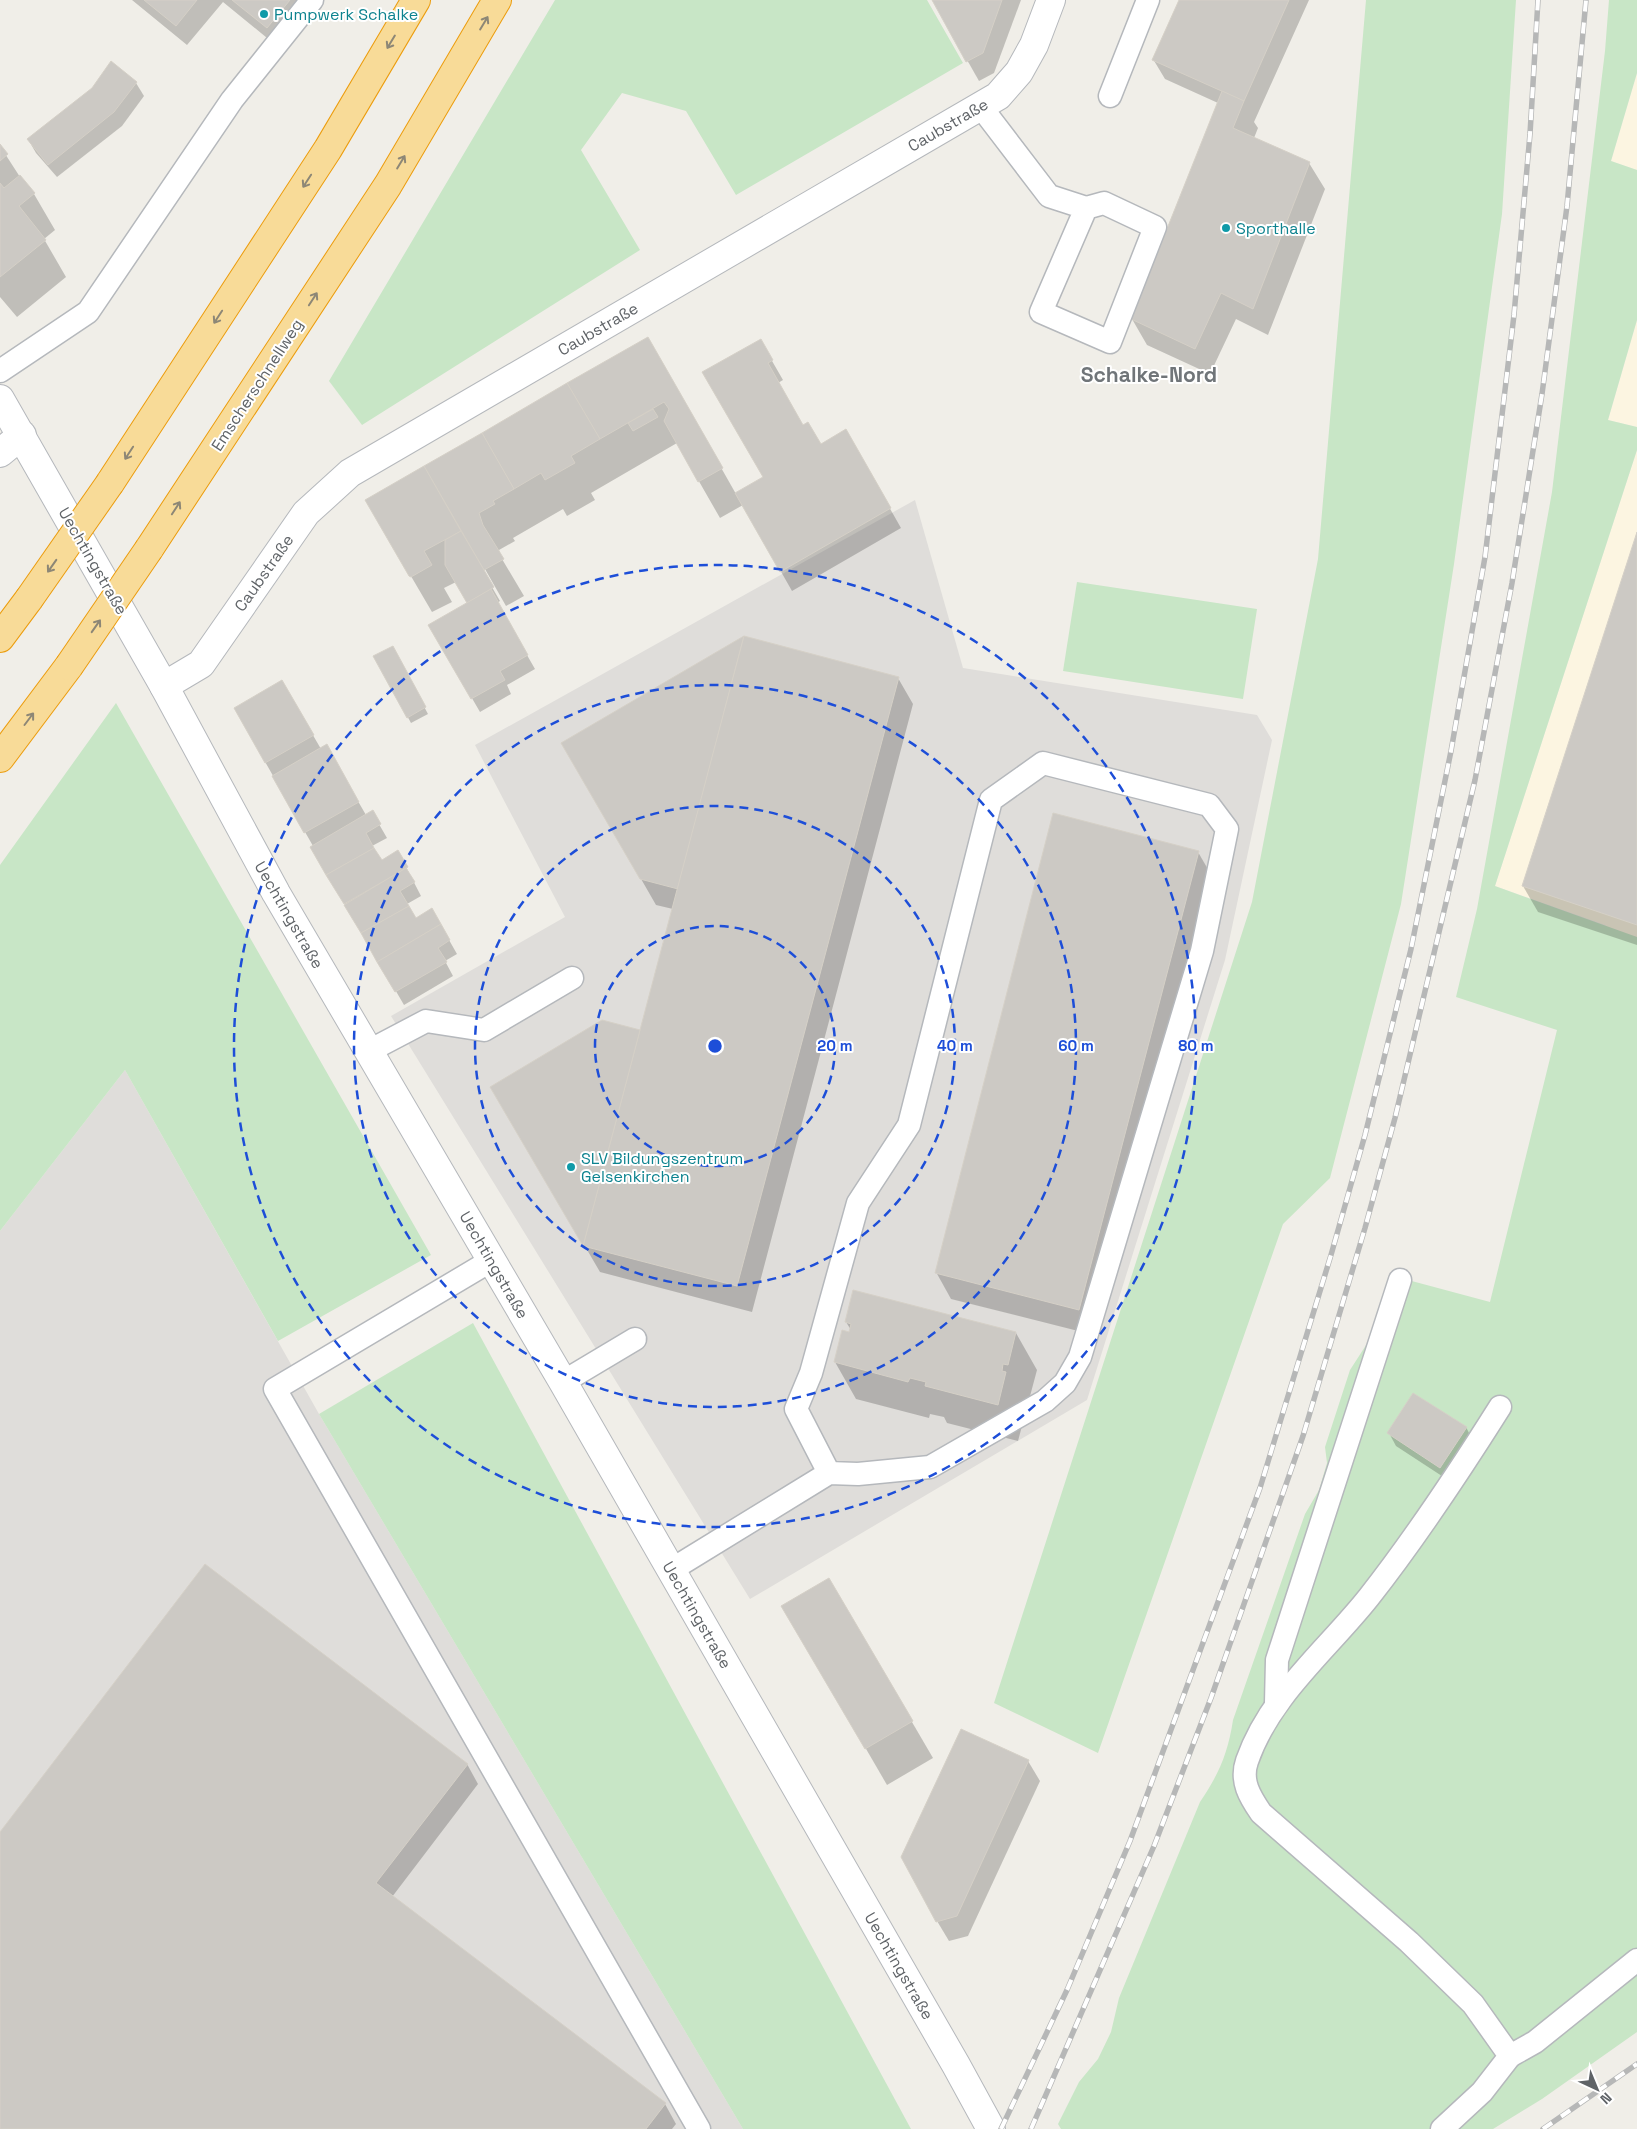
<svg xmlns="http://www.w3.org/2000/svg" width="1637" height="2129" font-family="'Space Grotesk',sans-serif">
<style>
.commercial{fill:#fcf5e1}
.industrial{fill:#dfddda}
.green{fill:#c8e6c6}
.shadow{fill:#0003}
.building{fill:#ccc9c4;stroke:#d5d0c7}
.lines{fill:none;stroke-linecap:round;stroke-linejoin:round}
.service-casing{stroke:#b5b8bc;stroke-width:25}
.minor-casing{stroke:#b5b8bc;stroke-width:30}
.tertiary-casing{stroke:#b5b8bc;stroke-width:30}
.motorway-casing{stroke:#ec9c0c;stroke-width:30}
.service{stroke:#fff;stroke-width:22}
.minor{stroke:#fff;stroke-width:28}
.tertiary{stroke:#fff;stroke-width:28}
.motorway{stroke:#f8db98;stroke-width:28}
.rail-casing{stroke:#b6b7b7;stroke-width:5.5}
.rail{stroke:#fff;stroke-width:4;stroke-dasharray:11;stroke-linecap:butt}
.motorway-bridge-casing{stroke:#ec9c0c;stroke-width:30;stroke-linecap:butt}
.motorway-bridge{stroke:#f8db98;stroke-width:28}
.oneway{stroke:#8d8776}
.ring{fill:none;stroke:#1d4ed8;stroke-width:2.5;stroke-dasharray:9 6}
.culture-dot{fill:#0f9aa8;stroke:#fff;stroke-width:2}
.labels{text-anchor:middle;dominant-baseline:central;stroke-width:4;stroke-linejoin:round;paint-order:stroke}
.culture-label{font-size:16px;fill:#0d838f;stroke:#fff;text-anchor:start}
.street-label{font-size:16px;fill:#5f6367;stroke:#fff}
.district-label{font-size:21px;font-weight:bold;fill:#707579;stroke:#fff}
.centre{fill:#1d4ed8;stroke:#fff;stroke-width:2.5}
.ring-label{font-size:15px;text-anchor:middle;font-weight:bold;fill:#1d4ed8;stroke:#fff;stroke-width:4;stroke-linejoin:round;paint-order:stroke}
</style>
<rect width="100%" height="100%" fill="#f0eee8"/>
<!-- commercial -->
<g class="commercial">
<polygon points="1637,73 1637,170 1611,161"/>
<polygon points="1637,320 1637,427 1608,420"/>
<polygon points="1637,450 1637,959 1605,925 1495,886"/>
</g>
<!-- industrial -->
<g class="industrial">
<polygon points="915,500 963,668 1257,715 1272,740 1225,960 1087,1400 750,1599 391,1016 565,917 475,745"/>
<polygon points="125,1070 319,1414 743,2129 0,2129 0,1231"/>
</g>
<!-- green -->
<g class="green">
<polygon points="555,0 927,0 963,63 736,195 686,111 622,93 581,150 640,250 362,425 329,381"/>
<polygon points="1366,0 1516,0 1502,214 1454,564 1401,904 1330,1178 1283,1224 1098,1753 994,1703 1252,902 1318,559"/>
<path d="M1609 0H1637V73L1611 161 1637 170V320L1608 420 1637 427V450L1495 886 1637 937V2032L1542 2099 1493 2129H1061L1058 2124 1079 2082 1098 2059 1111 2032 1119 1998 1200 1802C1219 1774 1228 1753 1233 1720L1305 1514 1319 1490 1327 1463 1325 1447 1350 1370 1408 1280 1490 1302 1557 1030 1456 997 1477 909 1552 492 1605 51Z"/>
<polygon points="1077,582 1257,609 1243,699 1063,671"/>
<polygon points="116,703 431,1255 278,1341 125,1070 0,1231 0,865"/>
<polygon points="473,1323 911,2129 743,2129 319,1414"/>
</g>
<!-- shadow -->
<g class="shadow">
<polygon points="132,0 306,0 278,47 223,2 187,45"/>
<polygon points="933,0 1021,0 994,73 979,81"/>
<polygon points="1180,0 1309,0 1254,122 1258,128 1254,138 1309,163 1325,189 1268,335 1236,319 1210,374 1147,345 1132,319 1218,103 1165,79 1153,59"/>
<polygon points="136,83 144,96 122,126 57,177 36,153 28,139"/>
<polygon points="0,146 20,177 34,194 55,230 44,239 66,277 17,317 0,297"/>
<polygon points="648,339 736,494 764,478 760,340 783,380 778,383 803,427 820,445 846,431 901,528 792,591 743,505 720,518 677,443 591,493 595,500 567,516 563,509 513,538 515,541 499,550 502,559 524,596 506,606 481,562 478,563 500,601 497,603 535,669 507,685 511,694 480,712 430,626 469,603 456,582 444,588 452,602 432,612 367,501"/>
<polygon points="1637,536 1637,945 1538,912 1523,886"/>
<polygon points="392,647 428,714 411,723 375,657"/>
<polygon points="898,678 913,704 752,1312 600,1272 492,1087 603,1021 641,1032 673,909 656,905 563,743"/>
<polygon points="282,682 321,749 326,746 366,815 372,812 387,838 372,846 381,862 405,865 421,896 407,904 416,920 432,910 457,954 445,961 453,976 404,1005 312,847 313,846 235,709"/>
<polygon points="1198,852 1213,878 1094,1335 951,1299 936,1272"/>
<polygon points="846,1322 1016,1333 1037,1370 1018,1441 947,1423 944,1417 930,1414 929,1418 856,1399 835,1362 850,1334 851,1330"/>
<polygon points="1466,1427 1473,1441 1448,1480 1396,1446 1389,1433"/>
<polygon points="829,1580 933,1758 887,1785 783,1606"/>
<polygon points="962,1730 1028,1761 1040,1781 968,1936 949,1941 937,1921"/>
<polygon points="467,1764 478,1784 392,1897 665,2104 676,2124 672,2129 0,2129 0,1834"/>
</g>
<!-- building -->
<g class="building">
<polygon points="144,0 197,0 176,26"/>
<polygon points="232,0 290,0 267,28"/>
<polygon points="932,0 1002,0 983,53 966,62"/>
<polygon points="1179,0 1289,0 1244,101 1152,60"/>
<polygon points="111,61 137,82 114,112 48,165 27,139 92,88"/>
<polygon points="1222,91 1244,101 1233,128 1310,162 1253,309 1221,293 1195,349 1131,319"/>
<polygon points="0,144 8,154 0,161"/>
<polygon points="20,175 35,193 19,206 46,240 0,277 0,183 4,188"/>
<polygon points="648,337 723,468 698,482 664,421 669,409 664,402 600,439 567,383"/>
<polygon points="761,339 773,360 768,363 803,425 808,422 821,444 846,429 891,508 780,572 735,493 763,477 702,372"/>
<polygon points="567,383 600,439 571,456 575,463 545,480 541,473 514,489 482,433"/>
<polygon points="653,409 658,417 633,431 628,423"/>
<polygon points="482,433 514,489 493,501 495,504 479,513 483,525 504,559 484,570 424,466"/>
<polygon points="424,466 461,531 424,551 432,565 411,577 409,576 365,500"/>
<polygon points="461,531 494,587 467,603 445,565 445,540"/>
<polygon points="1637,532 1637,925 1522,886"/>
<polygon points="491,589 528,655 500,671 505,680 471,699 428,625"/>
<polygon points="744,636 678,889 640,879 561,743"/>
<polygon points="744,636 899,677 737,1286 583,1246"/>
<polygon points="393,646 426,707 407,718 373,656"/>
<polygon points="282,680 314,735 265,763 234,708"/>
<polygon points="327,744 359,802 304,833 272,776"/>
<polygon points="373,810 381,824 366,833 374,848 326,875 310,847"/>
<polygon points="1053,813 1199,851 1079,1310 935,1273"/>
<polygon points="374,848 382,860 398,850 408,867 344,904 326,875"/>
<polygon points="406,868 415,882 400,891 409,906 361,933 344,905"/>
<polygon points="409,906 416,918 432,908 441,924 377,962 361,933"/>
<polygon points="441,924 450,940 438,948 447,962 395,992 377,962"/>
<polygon points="602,1020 640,1030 583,1246 490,1087"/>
<polygon points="853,1290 1016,1332 1008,1365 1003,1364 1002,1371 1006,1372 998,1405 925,1386 926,1382 910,1378 908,1382 834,1362 842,1330 849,1332 851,1324 845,1322"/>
<polygon points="1413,1393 1467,1427 1440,1468 1387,1433"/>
<polygon points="205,1564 468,1764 376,1883 666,2103 646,2129 0,2129 0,1832"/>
<polygon points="829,1578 913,1721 865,1749 781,1606"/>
<polygon points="961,1729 1029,1760 957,1916 936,1922 901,1857"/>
</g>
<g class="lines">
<defs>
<g id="service">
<polyline points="1110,96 1148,0"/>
<polyline points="981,107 1049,196 1086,208 1041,312 1110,342 1155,227 1104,203 1086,208"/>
<polyline points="0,371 88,312 232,100 312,0"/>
<polyline points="367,1052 426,1021 484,1030 572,978"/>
<polyline points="492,1260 275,1389 699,2129"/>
<polyline points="563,1382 635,1339"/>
<polyline points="671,1570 829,1473 858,1474 930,1467 1045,1401 1065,1383 1080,1357 1202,951 1227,829 1209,805 1043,763 991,800 909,1125 858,1203 811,1373 796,1409 829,1473"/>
<polyline points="1276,1703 1277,1660 1400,1280"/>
<polyline points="1510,2056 1535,2042 1637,1960"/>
<path d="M1442 2129 1482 2092 1510 2056 1473 2004 1409 1942 1261 1813C1250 1797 1240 1781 1247 1761 1270 1695 1327 1650 1369 1597 1417 1536 1459 1472 1500 1407"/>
</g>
<g id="minor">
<polyline points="0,453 22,435"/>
<polyline points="164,686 201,664 306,513 350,473 998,96 1019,72 1034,45 1051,0"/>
</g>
<polyline id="tertiary" points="0,399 164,686 276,893 563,1382 956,2065 991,2129"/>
<g id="motorway">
<polyline points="110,483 328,149 416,0"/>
<polyline points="149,549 388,185 497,0"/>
<polyline points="0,638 29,599"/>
<polyline points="0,758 69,666"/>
</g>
</defs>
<!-- service casing -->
<use href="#service" class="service-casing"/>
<!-- minor casing -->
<use href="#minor" class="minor-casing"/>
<!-- tertiary casing -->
<use href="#tertiary" class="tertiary-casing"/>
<!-- motorway casing -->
<use href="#motorway" class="motorway-casing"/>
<!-- service -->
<use href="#service" class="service"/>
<!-- minor -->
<use href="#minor" class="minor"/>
<!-- tertiary -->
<use href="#tertiary" class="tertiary"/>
<!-- motorway -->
<use href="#motorway" class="motorway"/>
<defs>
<g id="rail">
<polyline points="1001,2129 1067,1990 1130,1841 1260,1488 1331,1255 1365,1135 1411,949 1451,751 1485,557 1514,315 1530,134 1538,0"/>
<polyline points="1031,2129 1154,1846 1211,1698 1303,1436 1365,1228 1395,1118 1475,780 1512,583 1542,394 1567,206 1586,0"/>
<polyline points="1543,2129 1637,2064"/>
</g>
</defs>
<!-- rail casing -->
<use href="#rail" class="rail-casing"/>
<!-- rail -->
<use href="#rail" class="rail"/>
<defs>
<g id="motorway-bridge">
<polyline points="29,599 110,483"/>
<polyline points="69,666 149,549"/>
</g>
</defs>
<!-- motorway-bridge casing -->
<use href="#motorway-bridge" class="motorway-bridge-casing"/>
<!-- motorway-bridge -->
<use href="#motorway-bridge" class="motorway-bridge"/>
</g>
<!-- one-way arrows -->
<defs><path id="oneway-shaft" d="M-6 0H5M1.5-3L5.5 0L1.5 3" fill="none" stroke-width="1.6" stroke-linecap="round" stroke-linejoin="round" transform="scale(1.25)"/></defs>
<g class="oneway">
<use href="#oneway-shaft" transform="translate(484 23) rotate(-59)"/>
<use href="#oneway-shaft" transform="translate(391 42) rotate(121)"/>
<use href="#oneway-shaft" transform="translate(401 162) rotate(-59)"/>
<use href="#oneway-shaft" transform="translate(307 181) rotate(123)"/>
<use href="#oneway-shaft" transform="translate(313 299) rotate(-57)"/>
<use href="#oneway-shaft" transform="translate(218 317) rotate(123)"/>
<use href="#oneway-shaft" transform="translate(129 453) rotate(123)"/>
<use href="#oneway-shaft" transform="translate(176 508) rotate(-57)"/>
<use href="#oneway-shaft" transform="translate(52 566) rotate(125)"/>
<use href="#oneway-shaft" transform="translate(96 626) rotate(-55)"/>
<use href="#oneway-shaft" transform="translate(29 719) rotate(-53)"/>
</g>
<!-- distance rings -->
<g class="ring">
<circle cx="715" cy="1046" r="120"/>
<circle cx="715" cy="1046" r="240"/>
<circle cx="715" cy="1046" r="361"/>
<circle cx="715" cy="1046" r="481"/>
</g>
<!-- markers -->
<g class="culture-dot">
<circle cx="264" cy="14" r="5"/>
<circle cx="1226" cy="228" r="5"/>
<circle cx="571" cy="1167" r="5"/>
</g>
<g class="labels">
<!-- culture labels -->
<g class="culture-label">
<text x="274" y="14">Pumpwerk Schalke</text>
<text x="1236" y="228">Sporthalle</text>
<text x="581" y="1158">SLV Bildungszentrum<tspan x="581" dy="18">Gelsenkirchen</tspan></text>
</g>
<!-- street labels -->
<g class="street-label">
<text transform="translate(948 125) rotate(-30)">Caubstraße</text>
<text transform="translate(598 329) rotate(-30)">Caubstraße</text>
<text transform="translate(257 385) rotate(-57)">Emscherschnellweg</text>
<text transform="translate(93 561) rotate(60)">Uechtingstraße</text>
<text transform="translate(264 573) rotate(-55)">Caubstraße</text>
<text transform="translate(289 915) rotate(60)">Uechtingstraße</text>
<text transform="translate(494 1265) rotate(60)">Uechtingstraße</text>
<text transform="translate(697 1615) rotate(60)">Uechtingstraße</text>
<text transform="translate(899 1966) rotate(60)">Uechtingstraße</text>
</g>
<!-- district labels -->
<g class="district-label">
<text x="1149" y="374">Schalke-Nord</text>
</g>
</g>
<circle cx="715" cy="1046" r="8" class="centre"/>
<g class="ring-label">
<text x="835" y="1051">20 m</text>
<text x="955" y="1051">40 m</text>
<text x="1076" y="1051">60 m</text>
<text x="1196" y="1051">80 m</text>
</g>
<!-- north arrow -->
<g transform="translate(1597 2089) rotate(136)" stroke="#ffffff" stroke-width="4" paint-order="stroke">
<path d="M0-4L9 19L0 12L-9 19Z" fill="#5f6367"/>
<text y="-8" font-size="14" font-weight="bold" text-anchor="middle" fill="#5f6367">N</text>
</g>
</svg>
